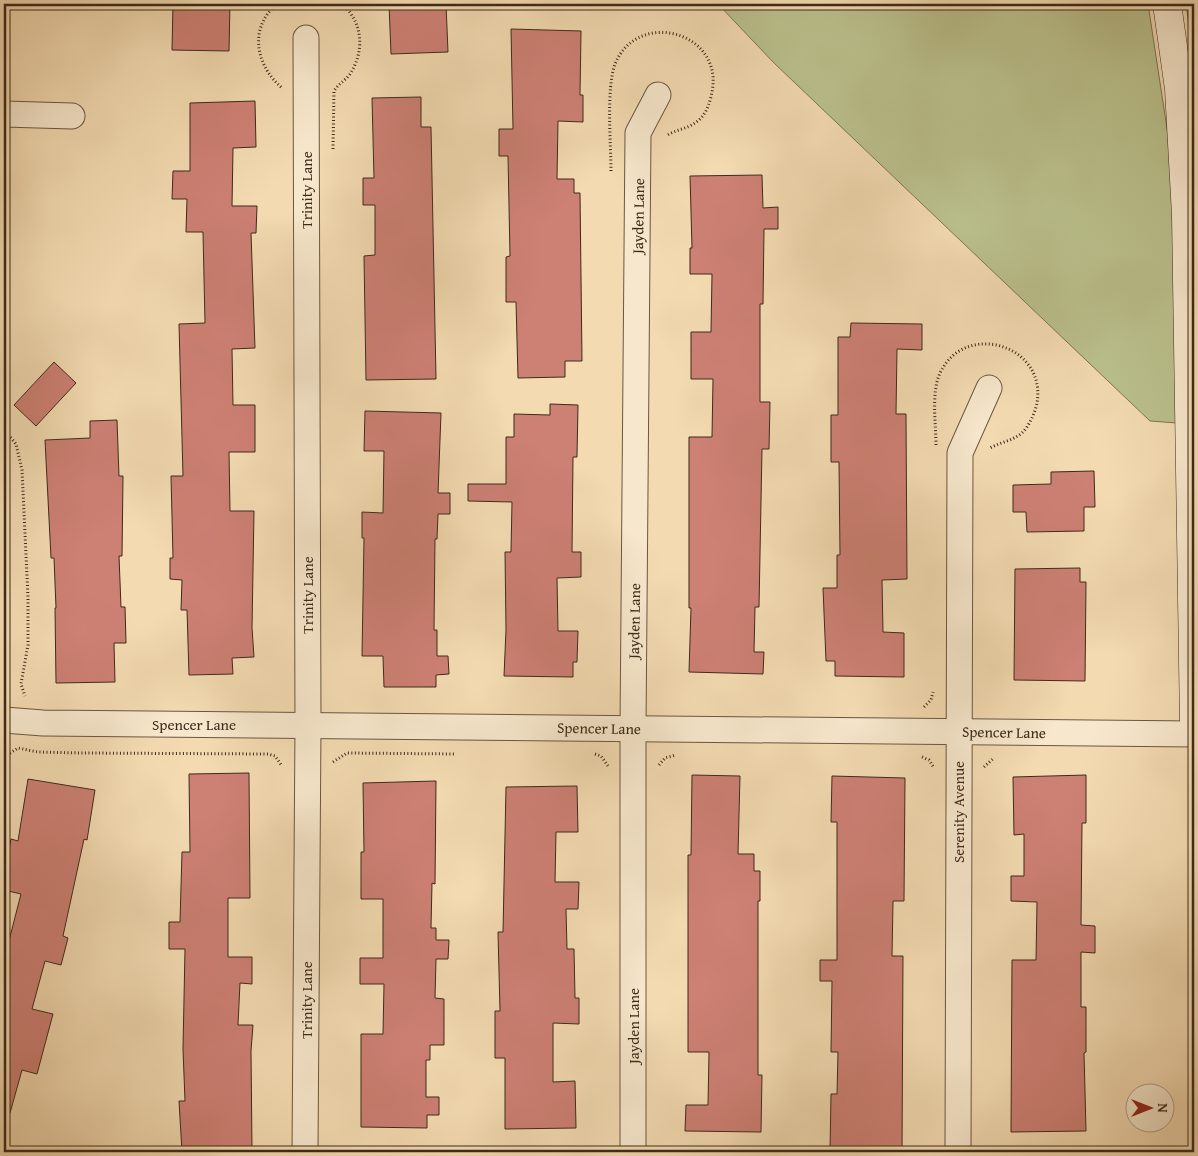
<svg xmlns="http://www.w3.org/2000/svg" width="1198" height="1156" font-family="'Gentium Book Plus',serif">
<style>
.green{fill:#bac08c;stroke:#7c7653}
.building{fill:#cd8074;stroke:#3d2b1a}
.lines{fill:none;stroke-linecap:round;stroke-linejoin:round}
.street-casing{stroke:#6a5740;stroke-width:27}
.secondary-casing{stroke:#3d2b1a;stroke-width:29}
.path{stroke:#3d2b1a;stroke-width:3;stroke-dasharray:1 2.5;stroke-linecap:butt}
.street{stroke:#f7e7cc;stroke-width:25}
.secondary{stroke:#f7e7cc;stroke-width:28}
.labels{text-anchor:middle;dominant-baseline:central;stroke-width:4.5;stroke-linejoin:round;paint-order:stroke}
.street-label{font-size:15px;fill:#3d2b1a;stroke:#f7e7cc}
</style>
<rect width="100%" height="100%" fill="#f3dab1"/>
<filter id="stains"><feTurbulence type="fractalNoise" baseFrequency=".004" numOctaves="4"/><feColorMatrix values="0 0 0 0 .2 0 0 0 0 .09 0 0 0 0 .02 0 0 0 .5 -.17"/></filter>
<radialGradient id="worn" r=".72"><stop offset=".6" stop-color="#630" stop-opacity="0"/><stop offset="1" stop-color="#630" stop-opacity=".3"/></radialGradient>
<!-- green -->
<g class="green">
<polygon points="718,4 1148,4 1168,135 1175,250 1177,423 1150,421 774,63"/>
<polygon points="1186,4 1194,4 1194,61"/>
</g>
<!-- building -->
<g class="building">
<polygon points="173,4 230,4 229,51 172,50"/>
<polygon points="389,4 446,4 448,52 391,54"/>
<polygon points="511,29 581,31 580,95 583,95 583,122 558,121 557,179 574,179 574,193 580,193 582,361 565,361 565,377 518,378 516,302 506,302 506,257 510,256 508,156 499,156 499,129 513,129"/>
<polygon points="421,97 421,127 431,127 436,379 366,380 364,256 375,255 375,205 363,205 363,178 374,178 372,98"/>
<polygon points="255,101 256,147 233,148 232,206 257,206 256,233 251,233 255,348 232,349 233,405 255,405 255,452 229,452 230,511 254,511 252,628 254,657 232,658 233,674 189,675 187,610 181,610 182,580 170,579 170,558 173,558 171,476 183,476 179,324 205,323 203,232 186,232 187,199 172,199 173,171 190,171 190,103"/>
<polygon points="762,175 763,208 778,207 778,229 764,229 763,304 760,304 760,402 770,402 769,449 762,449 759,607 755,607 754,652 764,652 763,674 689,672 691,608 689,608 689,437 712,437 713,379 691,379 691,332 711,332 712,274 690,274 690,248 692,248 690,176"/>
<polygon points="851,323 922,324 922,350 897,349 896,414 906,414 907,579 882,580 883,632 904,633 904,677 835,676 835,661 826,661 823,588 837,588 837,555 840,555 839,462 831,462 831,415 838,415 838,337 850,337"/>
<polygon points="54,362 76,383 36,426 14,405"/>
<polygon points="550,404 578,405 577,457 573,457 572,552 581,552 581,577 557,578 558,631 578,631 577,662 573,662 573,677 504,676 506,630 505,552 511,552 512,502 468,501 468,484 506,484 506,437 514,437 514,414 550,415"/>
<polygon points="365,411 441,413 438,493 450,493 450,514 438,514 437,539 435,539 434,630 437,630 437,656 448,656 449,674 436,675 436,687 384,687 383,656 362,656 364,538 362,538 362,512 383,513 384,451 364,451"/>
<polygon points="117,420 119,476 123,476 122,556 119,556 121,607 125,607 126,643 114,643 115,682 56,683 55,608 56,608 54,558 51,558 45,440 90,438 90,421"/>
<polygon points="1094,471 1095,507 1084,507 1084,531 1027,532 1026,512 1013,512 1013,485 1051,484 1051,472"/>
<polygon points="1080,568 1080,582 1086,582 1085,681 1014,680 1015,569"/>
<polygon points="249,773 250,898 228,898 228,957 252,957 252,984 240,983 238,1025 253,1025 251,1051 252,1152 182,1152 179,1101 185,1101 183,1049 185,949 169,949 169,922 180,922 182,852 190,852 189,774"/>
<polygon points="692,775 740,776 738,854 754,854 754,871 760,871 760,901 758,901 758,1075 762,1075 761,1132 685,1131 686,1105 708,1105 709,1052 688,1052 688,855 691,855"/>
<polygon points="1086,775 1086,823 1082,823 1081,925 1095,926 1095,953 1081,952 1081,1007 1086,1007 1086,1052 1084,1053 1086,1131 1011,1132 1012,960 1036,960 1037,902 1011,901 1011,876 1024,876 1024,834 1014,835 1013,777"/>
<polygon points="832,776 905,778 904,901 893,901 892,956 903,956 902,1152 830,1152 831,1094 837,1094 838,1052 831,1052 832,981 820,981 820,960 837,960 837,822 831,822"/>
<polygon points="28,779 95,790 87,840 84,839 63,936 68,938 61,965 45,961 32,1009 53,1014 37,1074 22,1070 10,1113 4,1112 4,960 21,894 4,890 4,873 11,839 18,841"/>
<polygon points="436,781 435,884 432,883 431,928 436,928 436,940 449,940 448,959 436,959 435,998 444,999 444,1045 430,1045 430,1060 426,1060 426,1097 439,1097 439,1115 427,1115 427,1128 361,1127 361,1034 383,1034 384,984 360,984 360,958 383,958 383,899 361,899 361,852 364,852 363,783"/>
<polygon points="577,786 578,832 556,832 555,882 579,882 578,909 566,909 567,949 574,949 575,998 579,998 579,1024 553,1023 553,1082 575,1081 576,1128 505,1129 505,1058 495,1058 495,1011 500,1011 498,932 503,932 506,787"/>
</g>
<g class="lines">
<defs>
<g id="street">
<polyline points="4,114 72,116"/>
<polyline points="4,720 43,723 1194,734"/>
<polyline points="305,1152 308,725 306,38"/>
<polyline points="633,1152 633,728 638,133 658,95"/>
<polyline points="958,1152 960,453 989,388"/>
</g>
<polyline id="secondary" points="1167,4 1179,89 1186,215 1194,724"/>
</defs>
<!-- street casing -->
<use href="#street" class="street-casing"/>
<!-- secondary casing -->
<use href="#secondary" class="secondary-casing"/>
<!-- path -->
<g class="path">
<path d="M277 4C248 28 256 66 282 88"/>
<path d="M333 149 334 91C338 84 345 81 350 74 365 51 363 22 342 4"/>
<path d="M611 171C611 144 606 89 615 64 638 8 724 32 712 92 710 102 707 112 700 119 690 129 676 129 666 136"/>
<polyline points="4,429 16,444 22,470 28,597 28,645 21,684 25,696"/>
<path d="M936 445C936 424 931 393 940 373 965 320 1047 345 1037 403 1035 413 1029 426 1022 433 1012 441 1001 442 990 448"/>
<polyline points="924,707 931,700 933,692"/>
<polyline points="595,754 601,756 608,766"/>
<polyline points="4,757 18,748 38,752 81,753 268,754 275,756 282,766"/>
<polyline points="922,757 929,760 934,768"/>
<polyline points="333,762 347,753 456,754"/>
<polyline points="659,765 665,758 676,755"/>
<polyline points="984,767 994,758"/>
</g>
<!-- street -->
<use href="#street" class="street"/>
<!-- secondary -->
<use href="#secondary" class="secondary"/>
</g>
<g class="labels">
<!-- street labels -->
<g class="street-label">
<text transform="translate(306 190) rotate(-90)">Trinity Lane</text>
<text transform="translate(638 216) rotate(-89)">Jayden Lane</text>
<text transform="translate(307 595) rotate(-90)">Trinity Lane</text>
<text transform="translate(634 621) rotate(-89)">Jayden Lane</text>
<text x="194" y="724">Spencer Lane</text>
<text transform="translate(599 728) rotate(1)">Spencer Lane</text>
<text transform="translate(1004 732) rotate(1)">Spencer Lane</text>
<text transform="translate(958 812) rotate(-90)">Serenity Avenue</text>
<text transform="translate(306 1000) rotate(-90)">Trinity Lane</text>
<text transform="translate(633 1026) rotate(-90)">Jayden Lane</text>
</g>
</g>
<!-- margin -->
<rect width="1198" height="1156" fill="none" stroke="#f3dab1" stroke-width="20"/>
<rect x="5" y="5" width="1188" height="1146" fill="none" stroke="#3d2b1a" stroke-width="2.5"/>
<rect x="10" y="10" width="1178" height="1136" fill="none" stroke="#3d2b1a"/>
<!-- north arrow -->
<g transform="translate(1150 1108) rotate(90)"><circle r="24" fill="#f7e7cc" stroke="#ad9c85"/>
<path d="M0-4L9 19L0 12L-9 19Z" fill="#8f2418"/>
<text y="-8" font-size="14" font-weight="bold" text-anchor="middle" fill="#3d2b1a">N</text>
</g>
<rect width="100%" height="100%" filter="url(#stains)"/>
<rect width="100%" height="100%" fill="url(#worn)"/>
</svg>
